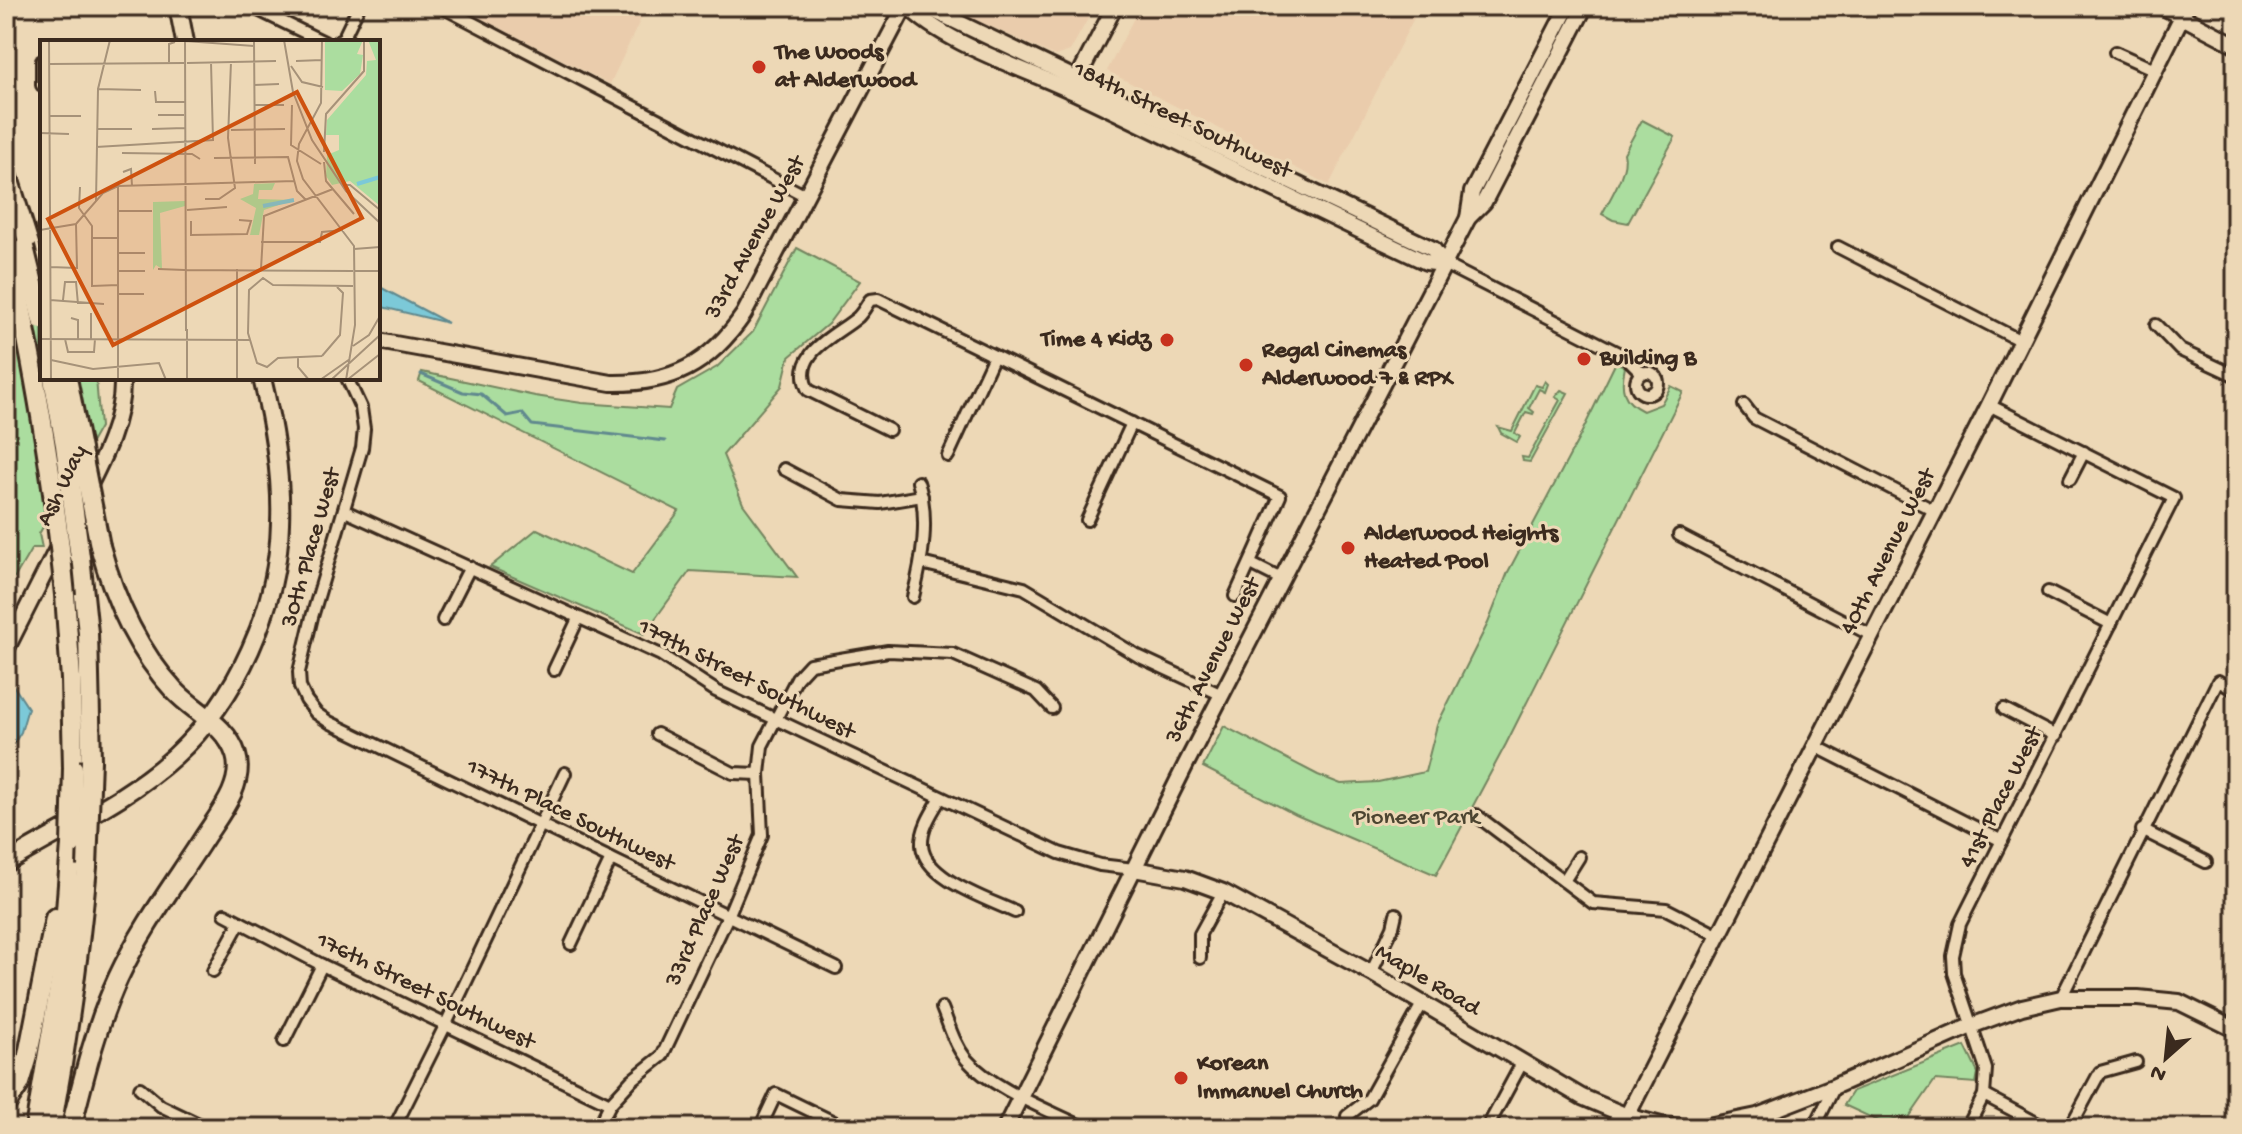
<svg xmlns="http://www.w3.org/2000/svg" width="2242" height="1134" font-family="'Gochi Hand',sans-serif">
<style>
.built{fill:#eaccac}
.green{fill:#abdd9f;stroke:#73845e;stroke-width:2}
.water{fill:#7bc9d8;stroke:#61898e;stroke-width:2}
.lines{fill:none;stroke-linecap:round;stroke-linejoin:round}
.stream{stroke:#61898e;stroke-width:3}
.street-casing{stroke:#3b2a1e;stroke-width:16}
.secondary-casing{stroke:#3b2a1e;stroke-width:20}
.primary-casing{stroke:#3b2a1e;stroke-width:22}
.highway-casing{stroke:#3b2a1e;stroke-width:24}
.street{stroke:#edd8b6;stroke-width:10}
.secondary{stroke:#edd8b6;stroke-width:14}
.primary{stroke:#edd8b6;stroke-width:16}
.highway{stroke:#edd8b6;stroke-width:18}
.highway-bridge-casing{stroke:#3b2a1e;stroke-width:24;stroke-linecap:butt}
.highway-bridge{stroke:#edd8b6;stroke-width:18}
.poi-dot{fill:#c8321e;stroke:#edd8b6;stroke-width:3}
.labels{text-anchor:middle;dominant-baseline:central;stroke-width:6;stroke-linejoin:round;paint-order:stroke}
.poi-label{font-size:24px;font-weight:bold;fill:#3b2a1e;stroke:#edd8b6;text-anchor:start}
.street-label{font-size:24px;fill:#3b2a1e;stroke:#edd8b6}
.park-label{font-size:24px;fill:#4c4531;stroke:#edd8b6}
.inset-river{fill:none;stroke:#7bc9d8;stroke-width:4}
.inset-road{fill:none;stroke:#a69279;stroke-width:2}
.view{fill:#ce520f;fill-opacity:0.15;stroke:#ce520f;stroke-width:4}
.inset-edge{fill:none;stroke:#3b2a1e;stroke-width:4}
</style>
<rect width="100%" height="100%" fill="#edd8b6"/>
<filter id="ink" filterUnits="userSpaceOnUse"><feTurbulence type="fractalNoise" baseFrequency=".0125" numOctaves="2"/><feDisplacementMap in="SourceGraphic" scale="16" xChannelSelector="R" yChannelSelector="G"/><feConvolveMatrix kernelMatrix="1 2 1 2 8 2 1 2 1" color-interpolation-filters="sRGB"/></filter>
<g filter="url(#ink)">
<!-- built -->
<g class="built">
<polygon points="457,6 647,6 610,84"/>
<polygon points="946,6 1095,6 1070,51 1055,56"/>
<polygon points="1140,6 1420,6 1329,185 1107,71"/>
</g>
<!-- green -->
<g class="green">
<path d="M1642 120 1675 137 1628 223 1613 220 1602 214C1610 198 1629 170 1624 153Z"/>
<polygon points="797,248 860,281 828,324 789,357 782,386 723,455 743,504 797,577 690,571 644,634 490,567 537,529 632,574 679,511 419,381 422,372 535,396 582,403 669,409 677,390 717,367 753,332"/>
<polygon points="6,318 42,328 42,378 96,378 100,427 39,534 42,548 32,548 15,577 6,575"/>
<path d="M1616 362 1625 367C1620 388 1622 401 1643 411L1661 404 1671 386 1683 392 1506 744 1436 875 1296 815 1203 767 1224 726 1318 775 1341 784 1378 782 1425 772 1437 725 1488 623 1508 572 1579 438Z"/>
<polygon points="1545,381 1548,384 1545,392 1539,389 1529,408 1534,412 1533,414 1526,412 1515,433 1520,437 1517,442 1501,433 1498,427 1512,431 1535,385 1542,387"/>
<polygon points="1561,390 1568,393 1530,462 1523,461 1522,457 1528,458 1560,400 1555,397"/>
<polygon points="1965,1046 1978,1073 1976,1083 1935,1080 1908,1119 1899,1118 1885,1124 1844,1105 1853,1091"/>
</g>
<!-- water -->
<g class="water">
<polygon points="378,286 448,323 378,306"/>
<polygon points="13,685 28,708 21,732 6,756 6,694"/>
</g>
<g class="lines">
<!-- stream -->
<polyline class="stream" points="421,374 463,392 481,394 507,416 522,413 532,425 665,441"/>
<defs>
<g id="street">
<polyline points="250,6 324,42"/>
<polyline points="440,6 806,196"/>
<polyline points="337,42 344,37 359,6"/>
<polyline points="2115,52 2155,70"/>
<polyline points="42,61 42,85"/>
<polyline points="1838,247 2019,340"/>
<polyline points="1444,264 1626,357 1642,373"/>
<polyline points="2156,325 2180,350 2236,376"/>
<circle cx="1647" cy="383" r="11"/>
<polyline points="347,378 361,408 364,429 362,448 312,617 299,672 300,687 306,700 316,713 329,722 836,968"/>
<polyline points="1744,405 1754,418 1935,511"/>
<path d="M889 430 808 390C790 353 836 336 858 317 863 312 866 306 870 300L878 299 1280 496 1235 596"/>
<polyline points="948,456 994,356"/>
<polyline points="784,469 842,500 880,503 922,496"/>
<polyline points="2070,479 2084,452"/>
<polyline points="345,511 661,655 716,691 1059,853 1100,865 1134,869"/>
<polyline points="1087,520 1132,423"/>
<polyline points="1679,535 1871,635"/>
<polyline points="921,563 1024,588 1138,656 1222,695"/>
<polyline points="1251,564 1281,579"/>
<polyline points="2048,592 2111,624"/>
<path d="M913 597C922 561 930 519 918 482"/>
<polyline points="443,620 470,567"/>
<polyline points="554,670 578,619"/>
<polyline points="2004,709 2056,736"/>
<polyline points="657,734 733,773 759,774"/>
<polyline points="1815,746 2002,841"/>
<path d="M940 799C932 812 921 829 922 845 924 879 988 899 1015 912"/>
<polyline points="1476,815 1593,903 1666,909 1719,936"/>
<polyline points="2142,830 2206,862"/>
<polyline points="1564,881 1579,857"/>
<polyline points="225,914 322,965 610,1104"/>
<polyline points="571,944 611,859"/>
<polyline points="1200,958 1200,934 1223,892"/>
<polyline points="213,971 240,922"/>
<polyline points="1371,973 1393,927 1396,914"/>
<polyline points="2061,998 2218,681 2236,691"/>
<path d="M942 1008C949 1025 954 1044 966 1059 992 1089 1049 1110 1085 1128"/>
<polyline points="284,1041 322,965"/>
<polyline points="140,1088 161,1106 207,1128"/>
<polyline points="1984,1095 2046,1128"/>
<polyline points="1347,1116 1369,1099 1422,1004"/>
<polyline points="394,1128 446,1024 565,773"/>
<polyline points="598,1128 610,1104 632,1080 662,1056 729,914 762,835 759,774 762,746 797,678 810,664 888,651 953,654 1036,691 1052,708"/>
<polyline points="760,1128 776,1094 846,1128"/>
<polyline points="1487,1128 1522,1063"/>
<polyline points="1814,1128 1835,1086"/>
<polyline points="1967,1128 1984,1095 1986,1069 1954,973 1953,956 1960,924 2174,498 1989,405"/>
<polyline points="2066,1128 2073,1122 2100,1072 2136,1062"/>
</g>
<g id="secondary">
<path d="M908 6C943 43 1026 69 1074 92 1192 148 1308 207 1426 262L1444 264"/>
<polyline points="915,6 928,8 1433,249 1444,264"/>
<polyline points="2161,6 2236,45"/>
<polyline points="1073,87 1115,6"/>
<polyline points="1468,218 1472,192 1568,6"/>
<path d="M378 341 611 383C672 384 709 365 744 314L905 6"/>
<path d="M73 518C94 475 124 427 122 378"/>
<polyline points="6,650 60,543"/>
<polyline points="1134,869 1185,878 1223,892 1371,973 1582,1097 1627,1116 1661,1125 1698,1128"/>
<polyline points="1627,1116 1989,405 2187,6"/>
<polyline points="1005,1128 1186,764 1468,218 1484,202 1585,6"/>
<polyline points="1698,1128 1757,1116 1835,1086 1971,1026 2022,1007 2061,998 2138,998 2179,1002 2236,1030"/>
</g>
<g id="primary">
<polyline points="178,6 185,42"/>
<path d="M6 863C63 828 126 801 175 756 238 698 278 608 280 523 282 475 273 424 262 378"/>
</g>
<g id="highway">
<polyline points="6,171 34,260"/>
<polyline points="80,557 88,633 91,760"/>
<polyline points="65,595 71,679 73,768"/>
<polyline points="6,1104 20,1083 27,1060 55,918"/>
<polyline points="35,1128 61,977 71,845"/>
<path d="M51 1128C67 1041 79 955 87 867"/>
<path d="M71 1128C84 1076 96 1026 118 978 141 928 175 883 204 838 219 815 245 784 236 755 227 725 194 712 174 690 137 650 114 598 100 546"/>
</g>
</defs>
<!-- street casing -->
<use href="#street" class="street-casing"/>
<!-- secondary casing -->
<use href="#secondary" class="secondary-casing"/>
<!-- primary casing -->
<use href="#primary" class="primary-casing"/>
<!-- highway casing -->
<use href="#highway" class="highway-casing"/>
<!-- street -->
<use href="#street" class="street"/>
<!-- secondary -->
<use href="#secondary" class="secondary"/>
<!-- primary -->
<use href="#primary" class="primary"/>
<!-- highway -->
<use href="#highway" class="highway"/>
<defs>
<g id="highway-bridge">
<polyline points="24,247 42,320"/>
<path d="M9 249C33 364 54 478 65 595"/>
<polyline points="53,378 65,445 80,557"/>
<polyline points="67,378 100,546"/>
<polyline points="71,845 73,768"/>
<polyline points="87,867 91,760"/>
</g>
</defs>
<!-- highway-bridge casing -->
<use href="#highway-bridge" class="highway-bridge-casing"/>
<!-- highway-bridge -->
<use href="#highway-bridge" class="highway-bridge"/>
</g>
</g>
<!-- markers -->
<g class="poi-dot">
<circle cx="759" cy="67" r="8"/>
<circle cx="1167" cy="340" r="8"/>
<circle cx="1584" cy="359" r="8"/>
<circle cx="1246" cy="365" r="8"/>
<circle cx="1348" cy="548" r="8"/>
<circle cx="1181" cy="1078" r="8"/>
</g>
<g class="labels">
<!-- poi labels -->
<g class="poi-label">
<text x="775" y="53">The Woods<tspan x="775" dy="28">at Alderwood</tspan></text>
<text x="1151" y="340" text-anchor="end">Time 4 Kidz</text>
<text x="1262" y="351">Regal Cinemas<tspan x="1262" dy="28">Alderwood 7 &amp; RPX</tspan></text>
<text x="1600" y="359">Building B</text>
<text x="1364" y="534">Alderwood Heights<tspan x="1364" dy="28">Heated Pool</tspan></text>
<text x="1197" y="1064">Korean<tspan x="1197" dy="28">Immanuel Church</tspan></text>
</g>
<!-- street labels -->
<g class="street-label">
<text transform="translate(1182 121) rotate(26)">184th Street Southwest</text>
<text transform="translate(756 238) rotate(-61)">33rd Avenue West</text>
<text transform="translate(63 486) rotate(-64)">Ash Way</text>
<text transform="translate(312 548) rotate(-74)">30th Place West</text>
<text transform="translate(1889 552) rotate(-63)">40th Avenue West</text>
<text transform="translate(1214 661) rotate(-63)">36th Avenue West</text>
<text transform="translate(746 680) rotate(27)">179th Street Southwest</text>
<text transform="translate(2002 798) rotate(-63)">41st Place West</text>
<text transform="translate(570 816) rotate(26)">177th Place Southwest</text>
<text transform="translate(706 911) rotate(-66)">33rd Place West</text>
<text transform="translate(1427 981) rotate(31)">Maple Road</text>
<text transform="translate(425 992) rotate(26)">176th Street Southwest</text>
</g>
<!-- park labels -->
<g class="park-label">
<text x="1416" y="818">Pioneer Park</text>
</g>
</g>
<!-- overview -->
<g transform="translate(40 40)">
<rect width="340" height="340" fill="#edd8b6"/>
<path d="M285 0H323L317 14 323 15 320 34 302 51 285 50ZM328 0H340V166L310 141 292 145 286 136 287 115 299 110V95H286L287 80 326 35 327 21 336 20ZM235 143 232 150H219L218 159 254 160 224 170 219 195H210L216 168 200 159 213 154 214 144ZM145 161V166L120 173 122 229 116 225 113 230V162Z" fill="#abdd9f"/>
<path class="inset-river" d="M317 144 340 137M223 166 254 160"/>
<path class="inset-road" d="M9 0 11 340M145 0 146 291M214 0 215 124M244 0 253 52 272 100 306 151 340 183M282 0 281 63 259 104 257 121 263 139 314 206 315 285 306 340M145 1 214 6M256 21 282 20M129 22V4L135 2M147 23 236 21M10 24 144 23M251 26 262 42 283 47M214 45 239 44M58 49 101 50M115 51 116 62H145M214 65H244M252 65 251 105 281 124M118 75H144M10 76H41M57 89H92M112 89 145 88M191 90 245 89M0 93 29 94M56 107 173 100 171 22M284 112 286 74 324 31V0M82 113 152 114 160 119M174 118 248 117 257 151 266 160M284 122 286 141 314 174M83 132 91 129 92 146M302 145H310L340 170M78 146V340M40 147 39 168 52 186V246L78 245M165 159H179L195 148 188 98 191 22M56 161 58 49 70 0M147 170 187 167M78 171H112M151 181V195L207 194 211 181 199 180M0 190 36 184 63 153 78 146 254 141M52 198H78M221 202H280L282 192 303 190M314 209 340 207M78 213H105M10 227 37 228 36 184M118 229 145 230M221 229 224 176 293 149M146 230 313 231M78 231H105M315 231H340M78 254H104M10 260 64 264M23 260 25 242H36L38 264M51 273V299M31 278 38 280V299M147 289V340M0 299 210 300M25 299 28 312H54L55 299M313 306 329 295 340 276M282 316 238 318 227 327 217 323 208 293 209 250 223 238 233 245 313 246M282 316 300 295 303 253 297 247M258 317V327L269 340M11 320 53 329 119 323 126 340M197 340V229M280 340 310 319M291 340 340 295M307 340 340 314"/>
<path class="view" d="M257 52 322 178 73 305 8 179Z"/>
<rect width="340" height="340" class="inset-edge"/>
</g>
<!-- margin -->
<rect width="2242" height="1134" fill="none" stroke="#edd8b6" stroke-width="32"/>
<rect x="16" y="16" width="2210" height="1102" fill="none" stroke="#3b2a1e" stroke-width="3" filter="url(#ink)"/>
<!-- north arrow -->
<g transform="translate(2166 1058) rotate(207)" stroke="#edd8b6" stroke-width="6" paint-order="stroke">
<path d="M0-6L14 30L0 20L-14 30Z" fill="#3b2a1e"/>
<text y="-12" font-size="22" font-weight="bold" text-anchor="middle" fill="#3b2a1e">N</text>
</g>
</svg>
